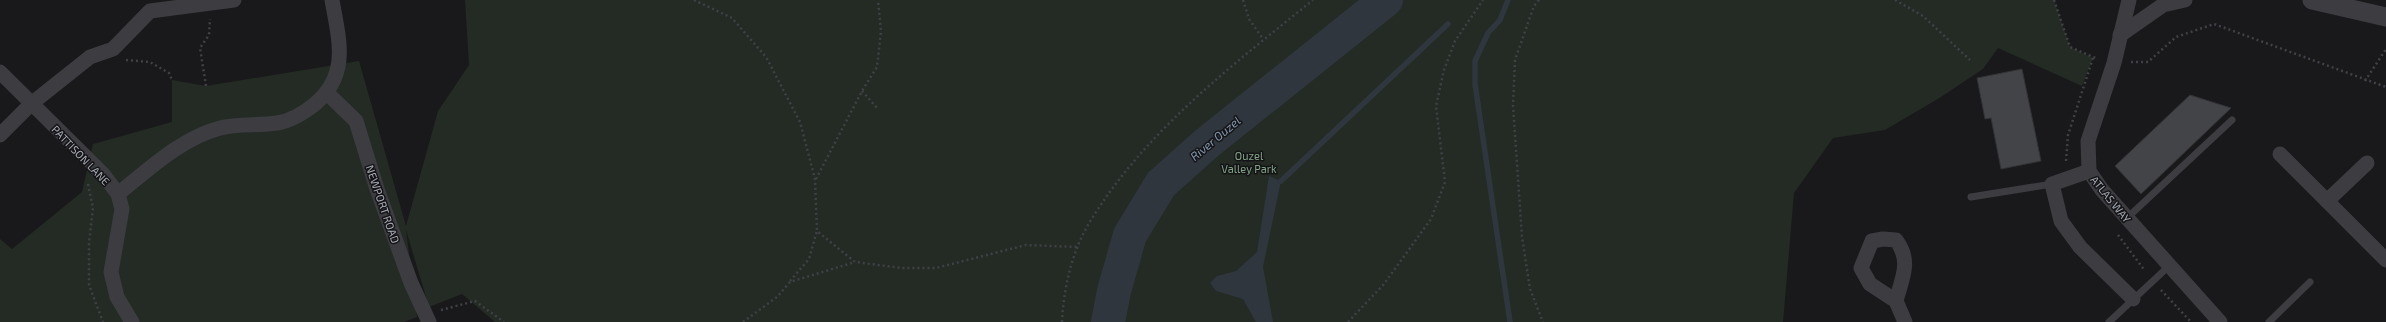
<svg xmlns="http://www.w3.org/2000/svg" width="2386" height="322" font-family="'Exo 2',sans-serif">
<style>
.green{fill:#232b24}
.water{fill:#2f363e}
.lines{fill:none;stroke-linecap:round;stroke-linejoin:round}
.stream{stroke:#2f363e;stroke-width:5.5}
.river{stroke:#2f363e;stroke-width:34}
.building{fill:#434448;stroke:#333337}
.path{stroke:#404146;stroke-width:2.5;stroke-dasharray:2 3;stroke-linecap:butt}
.service{stroke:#3c3c41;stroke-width:7}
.minor{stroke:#3c3c41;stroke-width:15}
.tertiary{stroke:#3c3c41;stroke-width:19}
.labels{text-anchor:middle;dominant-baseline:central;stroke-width:3;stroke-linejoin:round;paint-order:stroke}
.street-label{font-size:11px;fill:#acafba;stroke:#141416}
.park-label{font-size:11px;fill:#84a389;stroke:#141416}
.water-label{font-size:12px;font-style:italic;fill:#8599b2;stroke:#141416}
</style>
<rect width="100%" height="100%" fill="#19191b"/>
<!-- green -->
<polygon class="green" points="465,0 2054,0 2070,47 2093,58 2082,86 1998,48 1983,69 1941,97 1885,130 1833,138 1794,193 1783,322 495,322 462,294 429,307 406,230 417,317 404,322 0,322 0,239 12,249 82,192 93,144 172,122 172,80 206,86 359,61 406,226 438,111 469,65"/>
<!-- water -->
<polygon class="water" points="1269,176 1281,181 1263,267 1273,322 1256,322 1243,299 1216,291 1210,283 1217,276 1236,271 1257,252"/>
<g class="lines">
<!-- stream -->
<g class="stream">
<polyline points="1508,0 1500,20 1488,33 1475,61 1475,84 1510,322"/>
<polyline points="1281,181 1448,24"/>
</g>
<!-- river -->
<polyline class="river" points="1108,322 1114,291 1130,235 1161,184 1207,143 1386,0"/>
</g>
<!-- building -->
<g class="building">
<polygon points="2022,69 2041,161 2001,169 1991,118 1985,119 1977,78"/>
<polygon points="2190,95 2231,108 2141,194 2115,166"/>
</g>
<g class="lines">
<!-- path -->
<g class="path">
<polyline points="694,0 732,18 766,57 800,122 815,179 817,231 855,262 902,268 936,268 1026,245 1077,247"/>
<polyline points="1243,0 1249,19 1263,39"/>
<polyline points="1539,0 1534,6 1515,60 1513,105 1522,237 1530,289 1543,322"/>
<polyline points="1895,0 1923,16 1970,60"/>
<polyline points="2054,0 2070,47 2098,59"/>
<polyline points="126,60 150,62 169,73 172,80"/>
<polyline points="2131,62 2148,62 2176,37 2214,24 2386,87"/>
<polyline points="2365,81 2386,49"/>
<polyline points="206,86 200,48 209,35 210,19"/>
<polyline points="862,91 878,109"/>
<polyline points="2066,161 2068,135 2093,58"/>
<polyline points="816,179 862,91 877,67 881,31 878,0"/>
<polyline points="88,184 93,208 89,243 89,285 103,322"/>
<polyline points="2118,235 2145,271"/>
<polyline points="790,281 809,259 817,231"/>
<polyline points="2161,290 2191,322"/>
<polyline points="441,310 475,301 504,322"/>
<polyline points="743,322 777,297 790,282 855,262"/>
<path d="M1062 322C1063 298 1068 271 1077 248 1084 229 1097 210 1109 193 1164 117 1240 59 1313 0"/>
<polyline points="1348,322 1384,284 1431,219 1445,182 1436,106 1444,70 1455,41 1483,0"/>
</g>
<!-- service -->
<g class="service">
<polyline points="1971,197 2052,184"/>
<polyline points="2127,218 2232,120"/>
<polyline points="2109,322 2169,266"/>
<polyline points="2269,322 2310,282"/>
</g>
<!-- minor -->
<g class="minor">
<polyline points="2129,0 2114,63 2088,141 2089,171 2102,190 2220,322"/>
<polyline points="2120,35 2163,5 2185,0"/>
<polyline points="0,72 103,174 118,194 122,209 111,272 117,297 132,322"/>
<polyline points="327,93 356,121 377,189 411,283 429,322"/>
<polyline points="0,135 31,104 90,57 113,49 150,11 234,0"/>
<polyline points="2280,154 2386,260"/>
<polyline points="2089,171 2052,184 2061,221 2080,247 2133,299"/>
<path d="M118 194C149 169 180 139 220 128 238 123 259 126 277 123 291 121 305 112 315 104 350 74 339 40 332 0"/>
<polyline points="2327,201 2367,163"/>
<path d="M1896 301C1902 278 1912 261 1896 240L1883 239 1872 241 1861 268 1870 284 1896 301 1905 322"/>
</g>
<!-- tertiary -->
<polyline class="tertiary" points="2312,0 2386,17"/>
</g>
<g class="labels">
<!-- street labels -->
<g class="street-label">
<text transform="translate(81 155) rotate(46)">PATTISON LANE</text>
<text transform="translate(2111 199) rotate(51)">ATLAS WAY</text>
<text transform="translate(383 204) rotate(71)">NEWPORT ROAD</text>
</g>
<!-- park labels -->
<g class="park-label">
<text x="1249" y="155">Ouzel<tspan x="1249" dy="13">Valley Park</tspan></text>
</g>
<!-- water labels -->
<g class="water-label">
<text transform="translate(1215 138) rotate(-40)">River Ouzel</text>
</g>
</g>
</svg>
